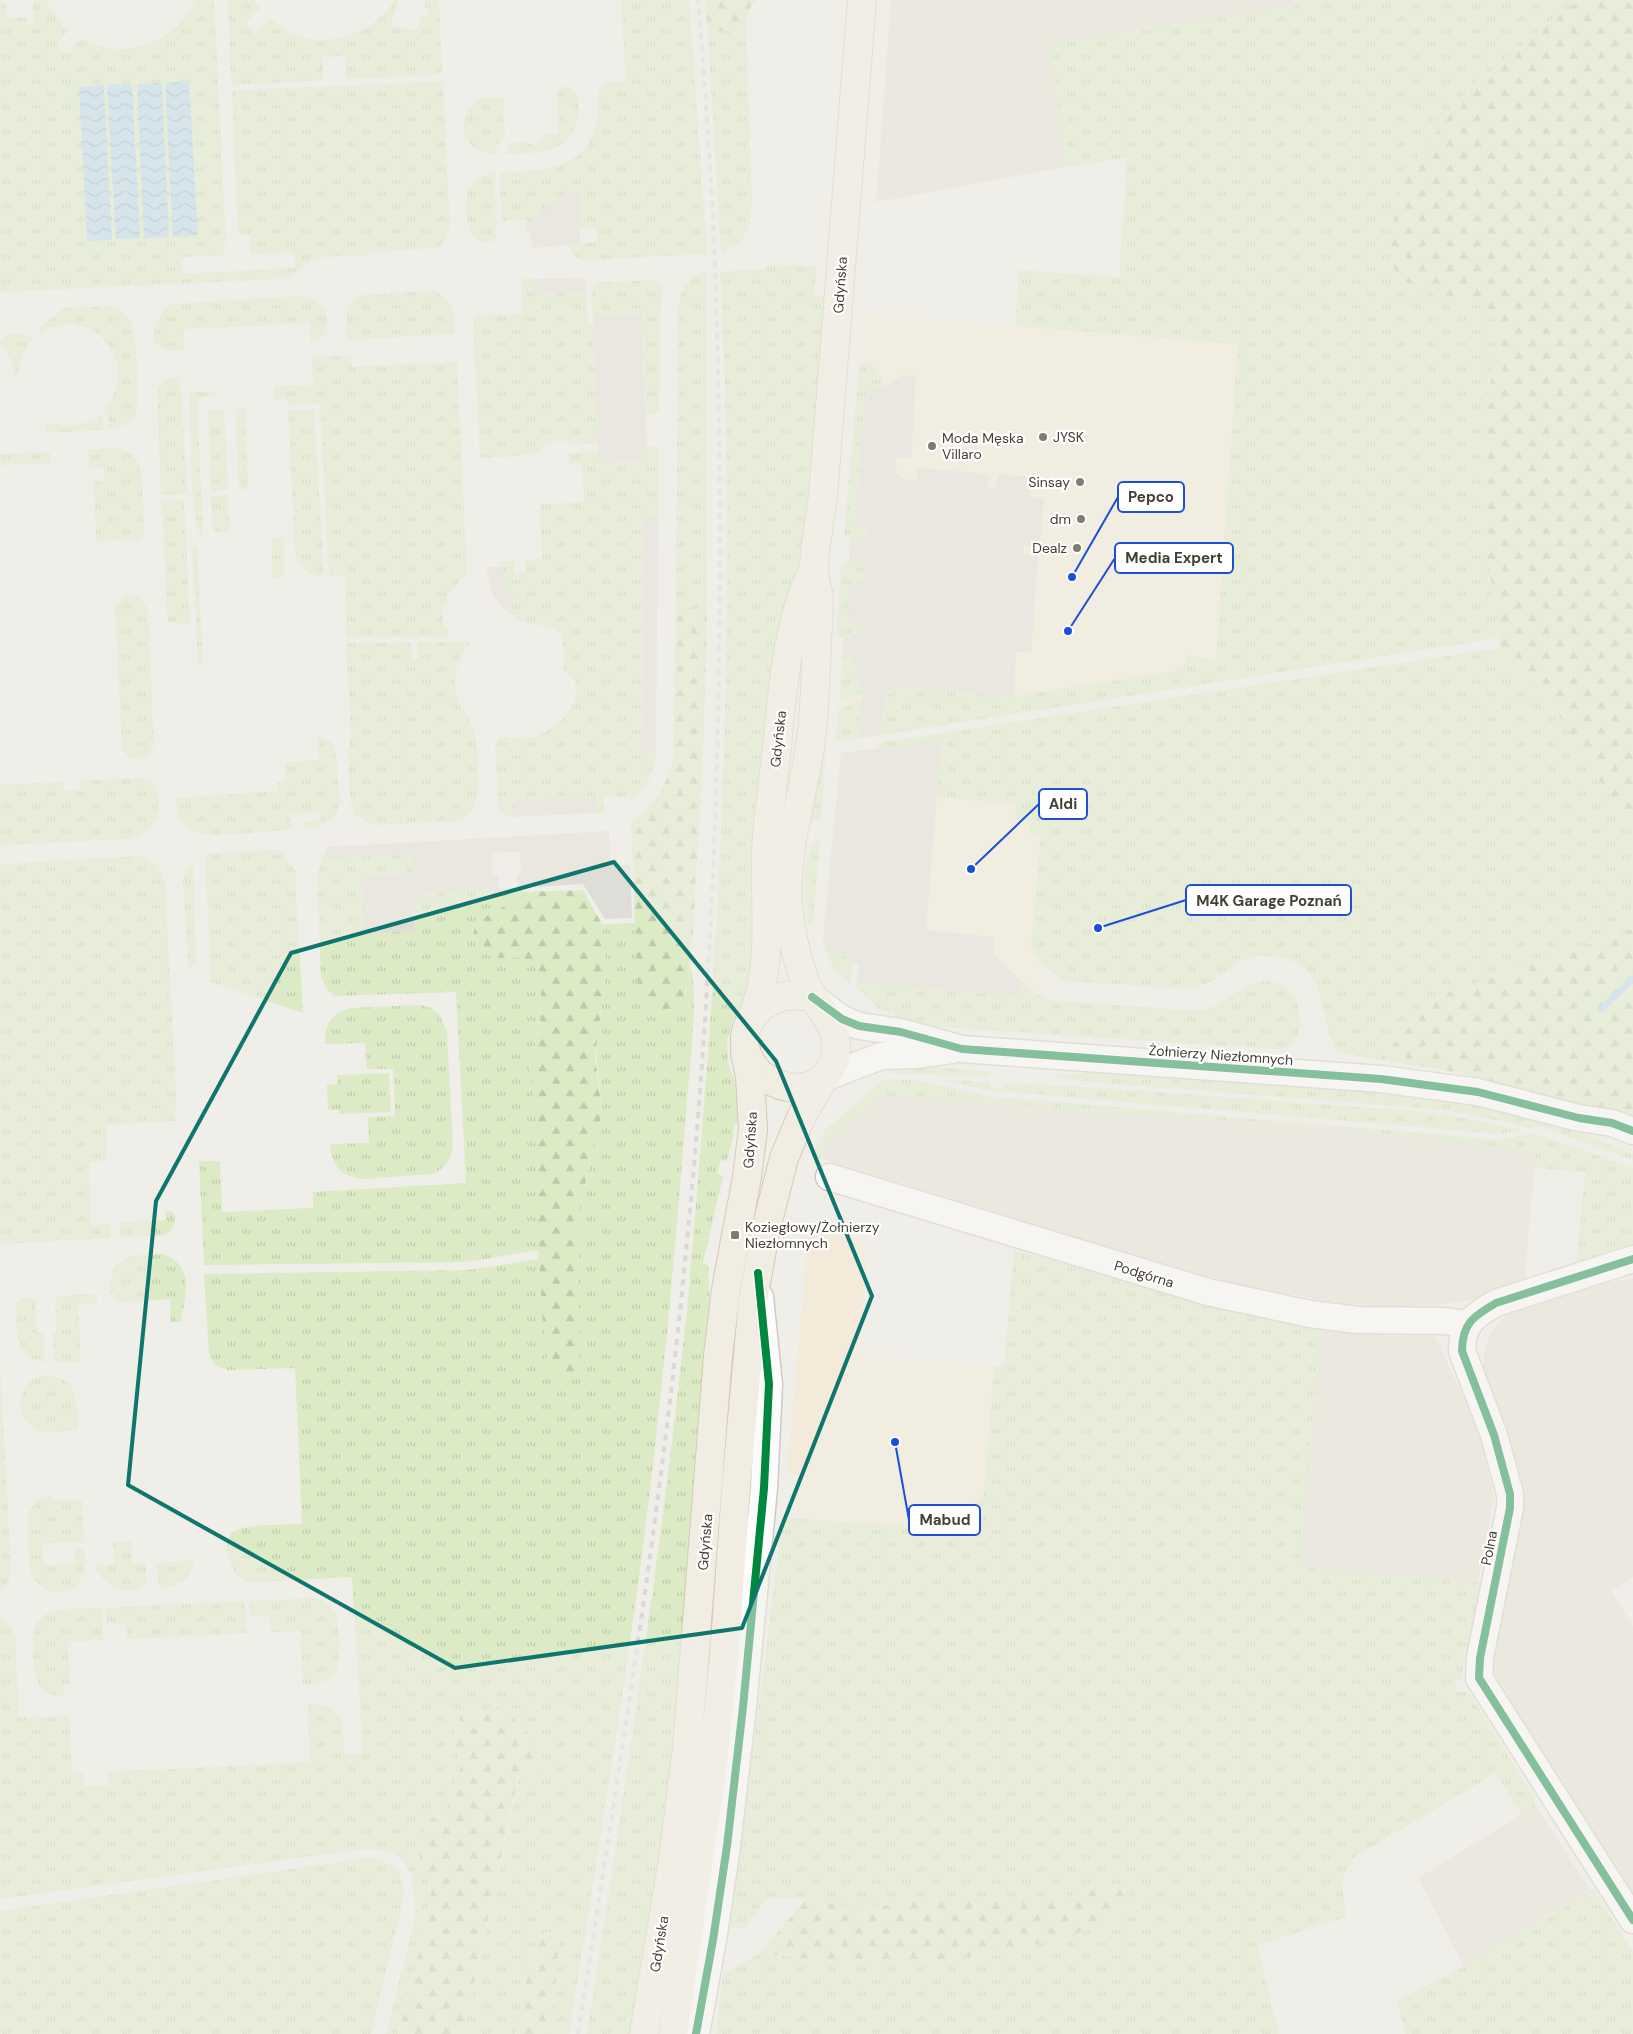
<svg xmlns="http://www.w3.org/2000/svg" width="1633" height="2034" font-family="'DM Sans',sans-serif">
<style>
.residential{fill:#e4e0d5}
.commercial{fill:#f3eada}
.grass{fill:url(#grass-tufts)}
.forest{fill:url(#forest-firs)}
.parking{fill:#dfddd8}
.water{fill:url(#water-waves)}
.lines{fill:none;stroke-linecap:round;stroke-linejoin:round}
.stream{stroke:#b6d7f0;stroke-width:6}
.minor-casing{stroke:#cecbc6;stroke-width:29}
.major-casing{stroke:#d3cbb4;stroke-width:30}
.minor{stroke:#fdfcfc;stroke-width:26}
.major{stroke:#f1ede2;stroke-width:28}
.rail{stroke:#d9d9d8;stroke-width:4;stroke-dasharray:6 6;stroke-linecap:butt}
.cycleway-casing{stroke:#fff;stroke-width:11}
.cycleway{stroke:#00873e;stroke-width:8}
.marked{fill:none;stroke:#0f766e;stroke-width:4;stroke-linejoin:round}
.poi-dot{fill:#817c73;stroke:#fff;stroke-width:2}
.labels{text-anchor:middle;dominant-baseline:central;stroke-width:4.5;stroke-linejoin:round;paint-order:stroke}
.street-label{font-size:14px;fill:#453f34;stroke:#fff}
.poi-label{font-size:14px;fill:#453f34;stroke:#fff;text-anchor:start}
.leader{fill:none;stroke:#1d4ed8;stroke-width:2}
.callout-dot{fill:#1d4ed8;stroke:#fff;stroke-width:2}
.callout{fill:#fff;stroke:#1d4ed8;stroke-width:2}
.callout-label{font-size:15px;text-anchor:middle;font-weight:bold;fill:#453f34}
</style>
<defs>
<pattern id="grass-tufts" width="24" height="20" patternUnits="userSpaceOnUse" patternTransform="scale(1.25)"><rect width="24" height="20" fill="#dcebc6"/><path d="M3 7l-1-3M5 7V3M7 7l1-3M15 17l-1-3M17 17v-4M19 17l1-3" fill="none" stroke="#becbab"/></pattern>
<pattern id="forest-firs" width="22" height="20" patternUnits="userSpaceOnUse" patternTransform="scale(1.25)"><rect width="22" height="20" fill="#dcebc6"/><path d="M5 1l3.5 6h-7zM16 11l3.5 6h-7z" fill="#becbab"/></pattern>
<pattern id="water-waves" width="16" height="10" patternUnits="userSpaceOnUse" patternTransform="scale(1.25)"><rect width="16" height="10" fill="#b6d7f0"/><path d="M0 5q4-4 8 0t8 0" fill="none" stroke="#96b0c3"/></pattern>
</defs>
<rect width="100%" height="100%" fill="#f0eee8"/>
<!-- residential -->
<g class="residential">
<polygon points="891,0 1296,0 1297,5 1049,44 1065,167 876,202"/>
<polygon points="881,1096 1355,1130 1536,1152 1524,1284 1476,1299 1414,1309 1337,1303 1241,1285 1191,1272 822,1159 826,1144"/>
<polygon points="1633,1278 1633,1577 1611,1591 1633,1626 1633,1901 1490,1675 1525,1493 1483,1368 1484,1350 1491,1332 1504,1316 1589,1287"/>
<polygon points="1321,1326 1384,1335 1435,1336 1480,1433 1494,1498 1478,1583 1300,1567"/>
<polygon points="1536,1806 1590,1890 1464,1966 1418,1878"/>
</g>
<!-- commercial -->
<g class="commercial">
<polygon points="867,315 1239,344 1214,683 836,742"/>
<polygon points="941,741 1059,768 1041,999 857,982 859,967 857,964 843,954 826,952 823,939 841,753"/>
<polygon points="809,1232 868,1239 858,1356 994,1366 984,1495 965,1514 925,1527 796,1519 799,1477 787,1470"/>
</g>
<!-- grass -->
<g class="grass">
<path d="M33 0H46L58 20 68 30 56 46 69 54 80 38C87 41 95 45 102 47 139 57 180 34 195 0H214L226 244H224V255L181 257 182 274 295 268 294 252 251 254 250 235H238L232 90 443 82 450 228 445 241 437 248 368 252V255L321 257 312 260 292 275 276 279 0 292V3L6 2 7 18 27 17V24H33Z"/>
<path d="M228 0H254L260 8 246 23 256 33 271 19C282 28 294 36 309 39 341 44 378 28 394 0H398L391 25 416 31 422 15 427 17 430 9 424 7 426 0H439L442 73 435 75 346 79 345 56 323 57V80L231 85Z"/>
<path d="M621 0H689L707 254 583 260 575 257 568 245 597 242V228L580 229 579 192 530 222V234H526V220L502 221 500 173C541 170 585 173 597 123 599 112 596 100 599 89L608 83 626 82Z"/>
<path d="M1296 0H1580L1552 20 1467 91 1436 295 1476 300 1495 319 1496 351 1484 421 1483 493 1487 551 1498 638 881 735C882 718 880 696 897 687L1014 696 1171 672 1183 666 1188 655 1216 661 1238 344 1015 326 1019 270 1119 277 1127 158 1065 167 1048 44 1297 5Z"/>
<path d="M746 21 752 203C750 222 748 243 727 249V253H721L708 33 732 30Z"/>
<path d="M557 86 571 88C579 97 580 106 578 117 571 155 535 153 505 154L510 143 527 142 534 146 545 134H559Z"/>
<path d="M483 98H503L505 134 496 148 497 154C461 154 450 114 483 98Z"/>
<path d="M490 173H494L496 238 494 241 478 242C465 230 466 207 468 190L480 177Z"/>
<path d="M775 265 813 266 817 269 814 295 827 297 812 483 754 924 751 980 744 1002 732 1021 727 1043 728 1062 738 1089 739 1124H734L733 1138 727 1161 721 1160 717 1174 723 1176 703 1264 708 1265 710 1309 697 1503 667 1822 634 2034H587C624 1797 660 1559 686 1320 692 1261 696 1202 701 1143 725 854 735 562 720 272L762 269Z"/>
<path d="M706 272 707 605 676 610 678 305C682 288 688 275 706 272Z"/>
<polygon points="521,279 534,279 534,294 586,292 588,322 594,323 598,443 569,444 567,441 547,441 539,452 510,457 480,458 473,321 477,316 523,313"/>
<polygon points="657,280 663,290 661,295 659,411 652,415 646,412 641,315 593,316 592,287 600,282"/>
<path d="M433 291C452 298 455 312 455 330L452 334 347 340C346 320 343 307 361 295Z"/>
<path d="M300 296C308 298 316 300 322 307 332 319 328 340 311 342L310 323 183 329 184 350C179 351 173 351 168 350 141 343 157 312 173 304Z"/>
<path d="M112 306C121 309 128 315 132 323 137 334 140 406 135 416 129 426 119 428 108 430V414L105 409C111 400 116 391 118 381 123 352 96 322 67 324 57 325 50 328 41 332L38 329 64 308Z"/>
<path d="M12 333H21L33 339C22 351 19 362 18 378H15C14 364 10 354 0 343V340Z"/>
<polygon points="351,356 352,367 457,362 467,573 447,596 448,604 442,608 443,624 448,628 448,637 346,637 345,576 329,576 320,404 287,405 287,399 275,400 274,386 313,385 312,357"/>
<polygon points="872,363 882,379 881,389 866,388 855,525 870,527 868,536 856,543 844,535 859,368 863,364"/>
<path d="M180 377 187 493 161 495 157 390C162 380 170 378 180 377Z"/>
<polygon points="218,391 218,395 202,397 197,403 203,529 201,535 196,526 194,503 193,502 189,392"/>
<polygon points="245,408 248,489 239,489 235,409"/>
<polygon points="208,410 224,410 228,490 211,491"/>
<path d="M314 410 324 577C307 576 296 565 295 549L288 411Z"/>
<path d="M102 415 104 430 46 433V422C67 428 83 426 102 415Z"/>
<path d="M653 446 659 450 658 519 643 520 642 750 656 751C656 771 647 788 631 800L628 798 603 796 604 813H596L595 797 514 801V817C505 817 499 811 498 802L495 743 501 737C513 736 524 740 536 736 556 730 583 704 575 681 573 677 568 673 564 670L563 643 560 633 553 628 521 621 506 611 516 600C504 588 502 577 501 561H514L515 574 525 573V560L542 559 540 504 584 502 582 464 569 465 568 453 599 451V462L641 461C642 452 642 447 653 446Z"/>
<polygon points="116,448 132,454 140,465 145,531 141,539 96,541 94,482 104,481 104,468 89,468 88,450"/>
<polygon points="50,452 51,463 0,465 0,454"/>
<polygon points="228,495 229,528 228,531 216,532 213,529 211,496"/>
<polygon points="184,500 190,623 176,624 169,622 167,617 162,501"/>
<path d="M283 537 285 571C283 577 280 578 273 579L271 538Z"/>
<polygon points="192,546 197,546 203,663 198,663"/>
<polygon points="849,561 860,563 865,570 866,581 848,622 863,623 859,634 849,638 838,637 837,626 841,565"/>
<path d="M129 595C140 595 145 601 148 611L154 745C149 762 131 765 122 748L115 609 121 599Z"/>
<path d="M417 642H470C457 657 451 680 458 700 462 711 471 720 474 731 478 745 481 800 472 811 468 816 462 819 456 821L379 825 371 824 356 815 350 801 348 755 351 728 346 643H411L413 659 418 658Z"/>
<path d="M1500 648 1501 657 1543 689 1603 786 1633 826V929L1438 996 1379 1060 1338 1052C1317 1021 1331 970 1283 958 1272 956 1260 954 1249 958 1238 961 1232 968 1223 974 1212 982 1201 986 1188 989L1067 981C1053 975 1037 962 1031 946L1041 834 1031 833V822L1015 820 1016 804 937 797 941 741 880 748 877 745 884 742Z"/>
<path d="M842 656C857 659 858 669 858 682L863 688V692L839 702Z"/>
<polygon points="863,700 859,738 836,742 838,710"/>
<path d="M318 737 330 741 336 753 340 802C336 822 322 828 303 829V822L321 821V812L291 814V829C271 831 208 839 193 831 180 824 177 812 176 798L278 791 277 783 285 782 284 767 287 762 319 760Z"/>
<polygon points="826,748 821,818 807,825 819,769"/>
<path d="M141 778 152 782C168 804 156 834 129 839L0 845V785L63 782 64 791 81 789V781Z"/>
<path d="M820 837 813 923H808C806 897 797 855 820 837Z"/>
<polygon points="281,850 295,871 303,1013 211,982 205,854"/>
<path d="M406 854C413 856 417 862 413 870L407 874 362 876 414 902 423 892 518 888 524 892 516 900 492 958 522 957 542 973 540 1020 529 1071 537 1109 539 1250 467 1262 204 1265 199 1161H220L222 1212 313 1208V1192L466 1183 456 992 334 996 326 988 321 977 317 876 322 858Z"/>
<polygon points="142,856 158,865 165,881 176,1095 175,1121 107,1125 107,1158 102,1161 89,1162 91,1225 109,1224 111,1227 111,1238 0,1244 0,864"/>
<polygon points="193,859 196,961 189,971 183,880 186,870"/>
<path d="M635 923 638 997 685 996 690 967C700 983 688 1088 686 1112 674 1270 659 1428 638 1585 617 1735 593 1884 569 2034H552L559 1941 542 1934 529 1969 515 2034H463L520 1775 539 1774 452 1738 461 1766 447 1808 428 1821 418 1850 431 1894 418 1957 398 2034H386L415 1919V1896L411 1874 401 1858 391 1852 371 1849 355 1850 0 1899V1617L11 1626 15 1637 19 1717H69L72 1773H83L84 1786 109 1785 108 1772 310 1762 308 1704C344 1704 343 1725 344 1755L363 1754 352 1577 255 1582C250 1581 244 1580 240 1577 228 1568 219 1538 236 1530 250 1524 286 1525 302 1524L295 1368 228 1370C218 1367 212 1364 209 1354L204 1274 468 1270 539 1259 542 1311 578 1271 582 1196 602 1113 596 1051 606 974 602 924Z"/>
<polygon points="826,952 843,954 853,961 850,983 833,968"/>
<path d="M1021 981 1035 993 1048 1000 1196 1011C1226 1009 1243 976 1274 982 1303 987 1311 1041 1283 1049 1280 1049 1275 1049 1272 1049L930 1026 895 1019 894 1012 881 1011 856 987 857 982 1019 996Z"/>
<path d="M421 1005 431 1008 439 1014 447 1031 453 1146C451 1160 445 1168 433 1174L361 1179C340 1176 332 1165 330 1144L369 1143 368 1117 395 1116 393 1069H367L365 1043 325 1044C324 1025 331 1014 350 1008Z"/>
<polygon points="894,1063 990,1072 990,1076 894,1074"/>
<polygon points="1097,1072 1388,1092 1447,1100 1529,1117 1571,1129 1633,1154 1633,1160 1541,1127 1530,1128 1478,1116 1433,1109 1089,1082 1049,1076"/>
<polygon points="389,1073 391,1112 339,1114 339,1110 328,1110 327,1085 337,1084 337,1075"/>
<polygon points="885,1079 915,1080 985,1096 1501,1140 1532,1133 1597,1155 1633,1169 1633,1251 1576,1269 1585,1172 1534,1168 1535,1152 1355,1130 881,1096 826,1144 822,1159 812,1157 824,1131"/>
<polygon points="942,1080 990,1082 990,1087 1005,1088 1006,1083 1088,1087 1426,1112 1482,1121 1521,1130 1501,1134 986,1090"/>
<polygon points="166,1211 172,1212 175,1216 174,1224 169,1233 158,1236 120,1237 119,1222 166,1220"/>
<polygon points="1014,1251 1321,1326 1300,1567 1481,1583 1461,1678 1455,1682 1457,1692 1468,1691 1534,1797 1536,1806 1522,1815 1496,1773 1353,1858 1342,1881 1346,1917 1257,1945 1279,2034 716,2034 723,1974 760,1953 849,1964 1115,1886 1062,1897 1000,1900 940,1898 861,1909 806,1899 767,1898 745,1928 730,1928 783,1518 925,1527 965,1514 984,1495 994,1366 1004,1366"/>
<path d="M164 1254C196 1268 185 1294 181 1322H171L170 1299 116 1302 115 1293H110C109 1253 133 1255 164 1254Z"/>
<polygon points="92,1294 97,1297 97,1303 78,1304 81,1362 54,1363 53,1332 56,1332 55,1299 58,1296"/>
<path d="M22 1298H32L35 1301 37 1332 43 1333 45 1363C12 1358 17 1329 16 1303Z"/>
<polygon points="0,1361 11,1567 10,1579 0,1591"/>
<path d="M48 1375C80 1379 77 1404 78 1430 65 1430 48 1435 36 1429 16 1418 15 1388 36 1378 40 1377 44 1376 48 1375Z"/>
<path d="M52 1495 53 1500H82L84 1542 42 1543 44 1565 75 1564V1549H84C85 1556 86 1565 84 1572 75 1603 35 1596 29 1567L28 1513C34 1502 41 1498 52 1495Z"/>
<path d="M131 1541 132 1563H146V1583C131 1599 99 1585 95 1565L114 1564 113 1542Z"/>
<path d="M194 1560C193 1566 192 1571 189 1575 184 1582 164 1594 159 1582 157 1577 157 1569 157 1563Z"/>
<path d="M315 1598C323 1600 329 1603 334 1611 340 1620 342 1664 335 1673 326 1684 315 1684 303 1685L300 1631 271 1632 270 1616H250L249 1601Z"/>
<polygon points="245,1601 246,1633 127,1639 126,1624 106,1625 105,1608"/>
<path d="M102 1608 103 1640 68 1642 70 1684 63 1685 64 1697C55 1696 46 1694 40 1686 33 1679 31 1636 35 1626 37 1621 43 1615 48 1613 62 1607 87 1609 102 1608Z"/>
<path d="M368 1858C392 1862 401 1867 405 1892L371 2034H0V1911Z"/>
<polygon points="1593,1889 1633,1952 1633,2034 1405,2034 1397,2001 1464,1966"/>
</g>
<!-- forest -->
<g class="forest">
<polygon points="705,0 756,0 751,7 746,21 732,30 708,33"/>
<polygon points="1580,0 1633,0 1633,826 1603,786 1543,689 1501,656 1487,551 1483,493 1484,421 1496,351 1495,319 1476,300 1436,295 1396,277 1390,239 1402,179 1467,91 1552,20"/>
<path d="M707 605C706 695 702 785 696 875 693 920 694 967 680 1011L656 1010 638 997 631 823C656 802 665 790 673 758L676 610Z"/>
<polygon points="583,890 602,924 606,974 595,1056 602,1113 582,1196 578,1271 580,1354 575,1372 564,1377 548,1365 542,1311 537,1225 537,1109 529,1071 540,1023 542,973 522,957 492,958 472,940 476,922 516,900 524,892"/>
<polygon points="1633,929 1633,1124 1445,1070 1379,1060 1438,996"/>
<path d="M497 1706C524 1727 540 1738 539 1775H519L463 2034H398L418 1957 431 1894 418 1850 428 1821 447 1808 461 1766 452 1738 461 1715Z"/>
<polygon points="1115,1886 1131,1896 1113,1923 1043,1943 936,1962 849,1964 760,1953 806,1899 861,1909 940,1898 1000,1900 1062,1897"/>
<polygon points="550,1932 559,1941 552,2034 515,2034 529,1969 542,1934"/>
</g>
<!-- parking -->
<g class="parking">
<polygon points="579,192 580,244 532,248 529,222 566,193"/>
<polygon points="585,278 586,292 534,294 534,279"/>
<polygon points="641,315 647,447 641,453 641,461 599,462 593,316"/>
<polygon points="902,375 916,376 911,458 896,457 896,471 898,475 901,478 916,481 918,468 989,474 988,487 996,488 998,474 1031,477 1029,497 1044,498 1039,548 1024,546 1023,554 1038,556 1031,652 1016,652 1014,696 897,687 888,692 885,698 881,735 859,738 863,688 858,682 857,666 850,657 842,656 844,638 859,634 863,624 848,622 850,580 866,581 866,574 863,566 857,562 849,561 850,540 856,543 865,540 870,527 855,526 866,387 881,389"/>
<polygon points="643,519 658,519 656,751 642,751"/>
<polygon points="486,567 502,567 506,588 516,600 506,611 493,596"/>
<polygon points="941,741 926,930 994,937 993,954 1021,981 1020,996 857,982 859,967 857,964 843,954 826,952 823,939 841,753"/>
<polygon points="596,797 596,813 514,817 514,801"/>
<polygon points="609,831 610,865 630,865 632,918 605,919 583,884 518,888 517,874 521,874 520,852 513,852 491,853 493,875 499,875 499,889 423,892 414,902 415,931 365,933 362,876 407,874 414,867 413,859 406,854 322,858 328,847"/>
</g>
<!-- water -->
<g class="water">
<polygon points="189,81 198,235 173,237 165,83"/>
<polygon points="162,83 169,237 144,238 137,84"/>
<polygon points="132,84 140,238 116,239 107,85"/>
<polygon points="104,85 112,240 87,241 79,87"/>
</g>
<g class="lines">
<!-- stream -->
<polyline class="stream" points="1601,1009 1633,979"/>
<defs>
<g id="minor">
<polyline points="815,999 842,1019 859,1026 901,1032 962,1049 1381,1079 1478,1092 1579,1118 1612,1123 1633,1131"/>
<polyline points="824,1078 881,1056 916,1055 952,1050"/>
<polyline points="829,1177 1208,1292 1310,1314 1358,1320 1443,1321 1467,1324"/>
<path d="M1633 1259 1496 1303C1474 1316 1462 1323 1462 1351L1494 1435 1510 1494V1508L1480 1658 1479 1678 1633 1920"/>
<polyline points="696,2034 713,1940 727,1846 743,1707 764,1488 769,1384 760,1297"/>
</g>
<g id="major">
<path d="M812 997C799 995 785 994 773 1000 731 1021 738 1070 780 1085 807 1094 833 1080 836 1051 839 1024 813 1003 804 979 795 954 790 928 788 901 785 843 806 789 812 731 815 701 816 670 817 639 818 626 819 612 819 599 818 589 814 578 814 567 815 544 820 519 823 496L862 0"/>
<path d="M751 1020C773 971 765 911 766 859 766 828 772 796 775 765 782 703 785 629 812 572"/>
<polyline points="644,2034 673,1860 687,1748 718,1356 726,1289 747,1177 753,1129 750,1076 745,1054"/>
<polyline points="673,2034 713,1764 724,1658 736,1487 753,1299 765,1233 784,1158 802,1115 824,1078"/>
</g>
</defs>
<!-- minor casing -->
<use href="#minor" class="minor-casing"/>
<!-- major casing -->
<use href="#major" class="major-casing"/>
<!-- minor -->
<use href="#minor" class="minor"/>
<!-- major -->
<use href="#major" class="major"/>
<!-- rail -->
<path class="rail" d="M578 2034C619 1770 662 1507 687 1241 719 917 726 591 715 266 712 178 705 89 698 0"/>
<defs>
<g id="cycleway">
<polyline points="812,997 842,1019 859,1026 901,1032 962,1049 1381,1079 1478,1092 1579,1118 1612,1123 1633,1131"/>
<path d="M1633 1259 1496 1303C1474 1316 1462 1323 1462 1351L1494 1435 1510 1494V1508L1480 1658 1479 1678 1633 1920"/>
<polyline points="696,2034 713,1940 727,1846 743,1707 764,1488 769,1384 758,1273"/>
</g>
</defs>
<!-- cycleway casing -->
<use href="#cycleway" class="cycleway-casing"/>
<!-- cycleway -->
<use href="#cycleway" class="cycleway"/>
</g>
<!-- marked area -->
<path d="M0 0H1633V2034H0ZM614 862 776 1061 872 1296 742 1628 455 1668 128 1485 156 1201 291 953Z" fill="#f0eee8" fill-opacity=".55" fill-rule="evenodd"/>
<path class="marked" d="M614 862 776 1061 872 1296 742 1628 455 1668 128 1485 156 1201 291 953Z"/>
<!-- markers -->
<g class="poi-dot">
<circle cx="1043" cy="437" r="5"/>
<circle cx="932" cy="446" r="5"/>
<circle cx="1080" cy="482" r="5"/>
<circle cx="1081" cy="519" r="5"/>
<circle cx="1077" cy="548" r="5"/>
<rect x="730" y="1230" width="10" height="10" rx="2.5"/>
</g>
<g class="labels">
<!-- street labels -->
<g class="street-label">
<text transform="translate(840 285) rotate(-86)">Gdyńska</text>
<text transform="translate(778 739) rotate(-84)">Gdyńska</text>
<text transform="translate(1221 1055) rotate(4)">Żołnierzy Niezłomnych</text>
<text transform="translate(750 1140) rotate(-86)">Gdyńska</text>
<text transform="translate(1144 1274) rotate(17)">Podgórna</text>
<text transform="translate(705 1542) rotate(-85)">Gdyńska</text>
<text transform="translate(1489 1548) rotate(-79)">Polna</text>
<text transform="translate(659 1944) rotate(-81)">Gdyńska</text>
</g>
<!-- poi labels -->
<g class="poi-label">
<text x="1053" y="437">JYSK</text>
<text x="942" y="438">Moda Męska<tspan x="942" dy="16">Villaro</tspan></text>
<text x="1070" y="482" text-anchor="end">Sinsay</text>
<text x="1071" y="519" text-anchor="end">dm</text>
<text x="1067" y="548" text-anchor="end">Dealz</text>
<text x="745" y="1227">Koziegłowy/Żołnierzy<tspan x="745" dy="16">Niezłomnych</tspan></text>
</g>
</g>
<!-- callouts -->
<path class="leader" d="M1072 577L1118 497M1068 631L1115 558M971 869L1039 804M1098 928L1186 900M895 1442L909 1520"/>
<g class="callout-dot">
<circle cx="1072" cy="577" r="5"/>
<circle cx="1068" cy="631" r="5"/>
<circle cx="971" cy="869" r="5"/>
<circle cx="1098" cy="928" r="5"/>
<circle cx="895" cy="1442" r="5"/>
</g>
<g class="callout">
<rect x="1118" y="482" width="66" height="30" rx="5"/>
<rect x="1115" y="543" width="118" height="30" rx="5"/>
<rect x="1039" y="789" width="48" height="30" rx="5"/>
<rect x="1186" y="885" width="165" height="30" rx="5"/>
<rect x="909" y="1505" width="71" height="30" rx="5"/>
</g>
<g class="callout-label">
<text x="1151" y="502">Pepco</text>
<text x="1174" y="563">Media Expert</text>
<text x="1063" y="809">Aldi</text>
<text x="1269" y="906">M4K Garage Poznań</text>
<text x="945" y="1525">Mabud</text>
</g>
</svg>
